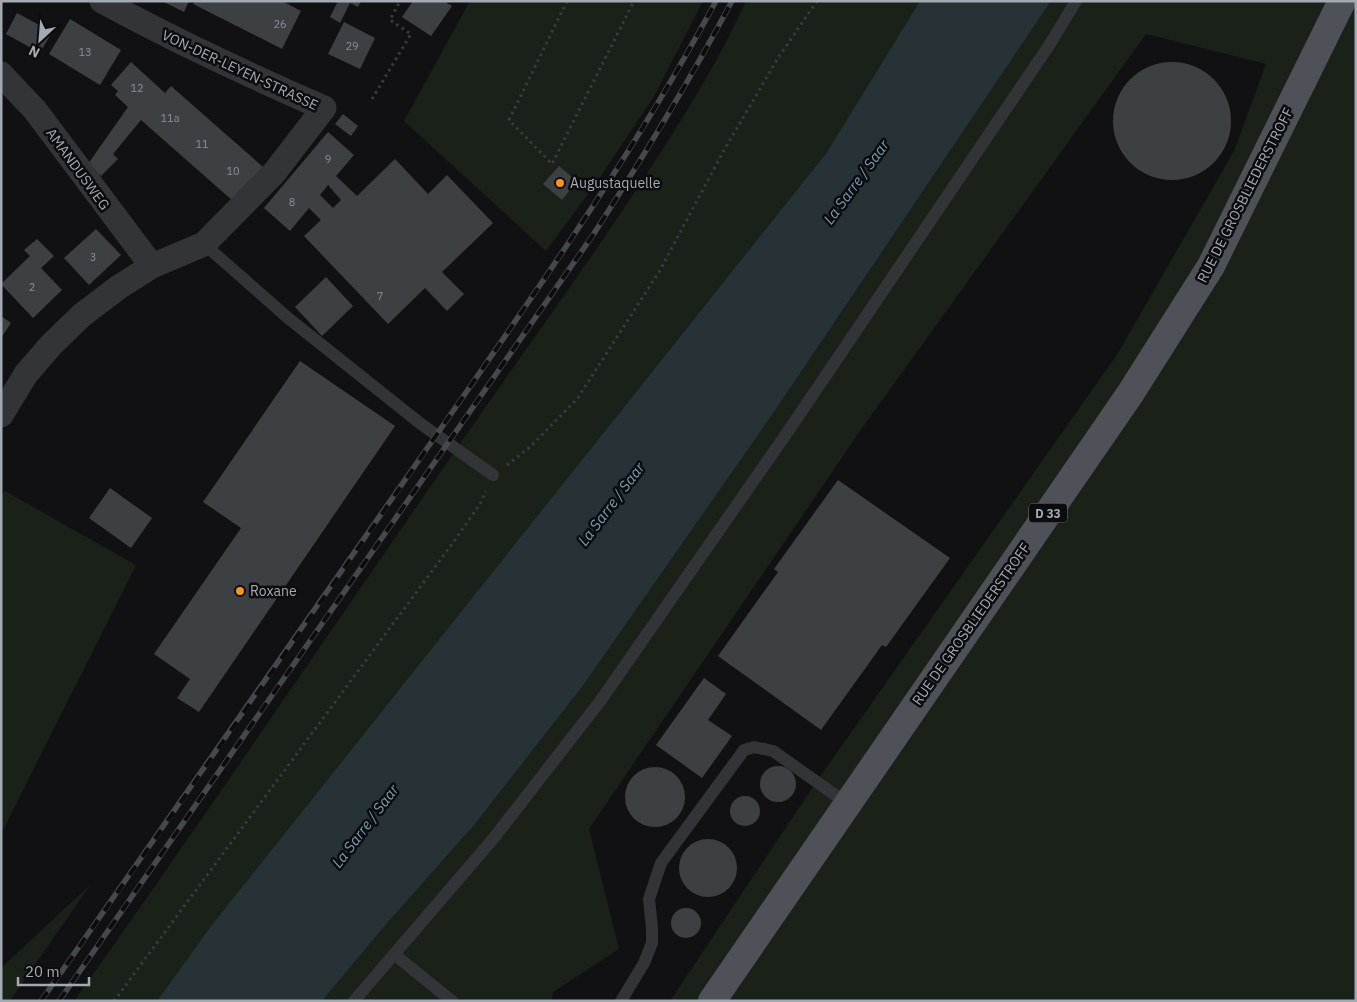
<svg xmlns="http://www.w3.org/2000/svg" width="1357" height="1002" font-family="'IBM Plex Sans',sans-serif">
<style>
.green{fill:#192119}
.water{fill:#273237}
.building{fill:#3d4043;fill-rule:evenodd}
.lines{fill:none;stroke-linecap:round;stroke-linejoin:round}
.path{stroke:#383b3f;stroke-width:3;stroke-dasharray:2.5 4;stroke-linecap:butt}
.service{stroke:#323438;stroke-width:12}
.minor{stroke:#323438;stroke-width:25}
.primary{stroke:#4e5157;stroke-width:28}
.rail-casing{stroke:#45484d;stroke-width:5.5}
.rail{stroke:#0c0c0e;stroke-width:4;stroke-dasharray:11;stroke-linecap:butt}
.poi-dot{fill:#fb9321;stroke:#0c0c0e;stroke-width:2}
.labels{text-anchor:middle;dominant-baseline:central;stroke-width:5;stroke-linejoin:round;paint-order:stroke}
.number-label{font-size:11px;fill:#899098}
.shield{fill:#0c0c0e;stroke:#757b82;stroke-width:1}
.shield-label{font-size:12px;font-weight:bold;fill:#a2aab4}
.street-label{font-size:14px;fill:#a2aab4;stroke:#0c0c0e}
.poi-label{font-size:14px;fill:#a2aab4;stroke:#0c0c0e;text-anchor:start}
.water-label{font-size:15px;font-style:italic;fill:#769eb2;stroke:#0c0c0e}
</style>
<rect width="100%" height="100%" fill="#111113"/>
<!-- green -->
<g class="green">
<polygon points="470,1 703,1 653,98 597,182 546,251 404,121"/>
<path d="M746 1H920L827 152 211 926 157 1001H74C209 811 338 619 471 428 532 340 595 254 653 164 687 112 720 58 746 1Z"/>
<polygon points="1051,1 1356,1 1356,1001 670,1001 817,781 1118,353 1234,151 1266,64 1146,34 860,431 589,829 619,949 553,992 552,1001 322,1001 389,921 475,824 582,687 772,415"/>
<polygon points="5,491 136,565 1,834 1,496"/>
<polygon points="90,885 10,1001 1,1001 1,968"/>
</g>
<!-- water -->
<polygon class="water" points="920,1 1051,1 772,415 582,687 475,824 389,921 322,1001 157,1001 211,926 827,152"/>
<!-- building -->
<g class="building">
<polygon points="162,1 189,1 184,12"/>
<polygon points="195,1 282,1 301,11 282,49 193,4"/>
<polygon points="338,1 361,1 358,7 350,3 340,23 330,17"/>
<polygon points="413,1 444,1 452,6 431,36 402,17"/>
<polygon points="17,13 52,32 40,53 6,34"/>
<polygon points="70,19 121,50 100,85 49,54"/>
<polygon points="344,22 375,38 360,69 328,54"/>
<polygon points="131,62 165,93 171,86 263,167 233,201 141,120 113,154 118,159 101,176 88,164 128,107 115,95 118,91 111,85"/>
<circle cx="1172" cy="121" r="59"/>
<polygon points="343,114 358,126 351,136 335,124"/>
<path d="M328 132 354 155 336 176 357 196 395 159 428 194 447 175 493 223 442 272 464 294 447 311 425 288 388 324 304 236 321 220 309 208 290 231 264 208ZM328 185 341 200 333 208 320 195Z"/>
<polygon points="559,166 577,181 562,200 543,184"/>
<polygon points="96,229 121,255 89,285 64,258"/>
<polygon points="37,239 54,256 41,268 62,290 33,318 1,284 30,256 24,250"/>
<polygon points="326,277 353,306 322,336 295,307"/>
<polygon points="1,316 11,323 1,338"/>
<polygon points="300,361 395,426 199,712 177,698 190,679 154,654 241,528 203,502"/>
<polygon points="838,480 950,558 886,647 882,645 821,730 718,656 778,572 774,569"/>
<polygon points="110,488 152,518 131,548 89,518"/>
<polygon points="704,678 726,694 708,720 732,736 702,778 656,745"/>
<circle cx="778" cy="784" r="18"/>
<circle cx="655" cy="797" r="30"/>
<circle cx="745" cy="811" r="15"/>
<circle cx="708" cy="868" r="29"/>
<circle cx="686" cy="923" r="15"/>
</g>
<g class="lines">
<!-- path -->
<g class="path">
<polyline points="567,1 509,120 552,164 634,1"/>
<polyline points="372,99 411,34 390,20 400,1"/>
<polyline points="507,465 530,447 577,399 659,272 723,152 778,58 817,1"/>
<polyline points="114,1001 452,544 480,504 486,491"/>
</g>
<!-- service -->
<g class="service">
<polyline points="204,244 288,318 421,424 493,475"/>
<polyline points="395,955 452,1001"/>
<polyline points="354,1001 493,839 601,700 791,427 1050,44 1076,1"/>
<polyline points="621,1001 644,963 652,943 652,928 649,899 661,863 744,750 754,747 773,751 848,804"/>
</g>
<!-- minor -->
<g class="minor">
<polyline points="1,74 35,110 152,266"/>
<path d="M1 415 26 374 51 345 82 315 119 287 152 266 204 244 274 173 324 108C248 75 174 40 102 1"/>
</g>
<!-- primary -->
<polyline class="primary" points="712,1001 1130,394 1211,266 1342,1"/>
<defs>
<g id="rail">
<path d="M41 1001C176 809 311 617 444 424 540 286 636 150 716 1"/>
<path d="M59 1001 593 235C642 159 689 82 732 1"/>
</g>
</defs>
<!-- rail casing -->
<use href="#rail" class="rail-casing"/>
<!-- rail -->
<use href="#rail" class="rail"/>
</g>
<!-- markers -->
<g class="poi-dot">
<circle cx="560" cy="183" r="5"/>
<circle cx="240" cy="591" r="5"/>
</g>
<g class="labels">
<!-- number labels -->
<g class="number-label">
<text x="280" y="24">26</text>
<text x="352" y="46">29</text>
<text x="85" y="52">13</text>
<text x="137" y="88">12</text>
<text x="170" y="118">11a</text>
<text x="202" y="144">11</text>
<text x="328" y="159">9</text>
<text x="233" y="171">10</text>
<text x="292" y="202">8</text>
<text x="93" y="257">3</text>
<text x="32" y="287">2</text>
<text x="380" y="296">7</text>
</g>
<!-- shield labels -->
<rect class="shield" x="1029" y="503.5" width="38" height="19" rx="4"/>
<g class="shield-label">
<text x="1048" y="513">D 33</text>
</g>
<!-- street labels -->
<g class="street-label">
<text transform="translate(240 70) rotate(25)">VON-DER-LEYEN-STRASSE</text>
<text transform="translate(78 169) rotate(54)">AMANDUSWEG</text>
<text transform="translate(1245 195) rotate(-63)">RUE DE GROSBLIEDERSTROFF</text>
<text transform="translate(971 624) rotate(-55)">RUE DE GROSBLIEDERSTROFF</text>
</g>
<!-- poi labels -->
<g class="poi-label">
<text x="570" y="183">Augustaquelle</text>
<text x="250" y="591">Roxane</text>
</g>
<!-- water labels -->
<g class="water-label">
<text transform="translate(856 182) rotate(-54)">La Sarre / Saar</text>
<text transform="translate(611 504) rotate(-53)">La Sarre / Saar</text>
<text transform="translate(365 826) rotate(-53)">La Sarre / Saar</text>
</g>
</g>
<!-- border -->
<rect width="1357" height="1002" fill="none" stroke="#a2aab4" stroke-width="5"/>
<!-- north arrow -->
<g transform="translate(40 40) rotate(206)" stroke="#0c0c0e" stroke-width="4" paint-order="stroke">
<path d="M0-4L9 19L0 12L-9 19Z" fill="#a2aab4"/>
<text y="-8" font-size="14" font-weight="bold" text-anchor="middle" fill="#a2aab4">N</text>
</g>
<!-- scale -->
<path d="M18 977v8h71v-8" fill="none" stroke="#a2aab4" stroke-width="2.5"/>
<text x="25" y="977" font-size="15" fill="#a2aab4" stroke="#0c0c0e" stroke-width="4" paint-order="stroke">20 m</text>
</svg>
